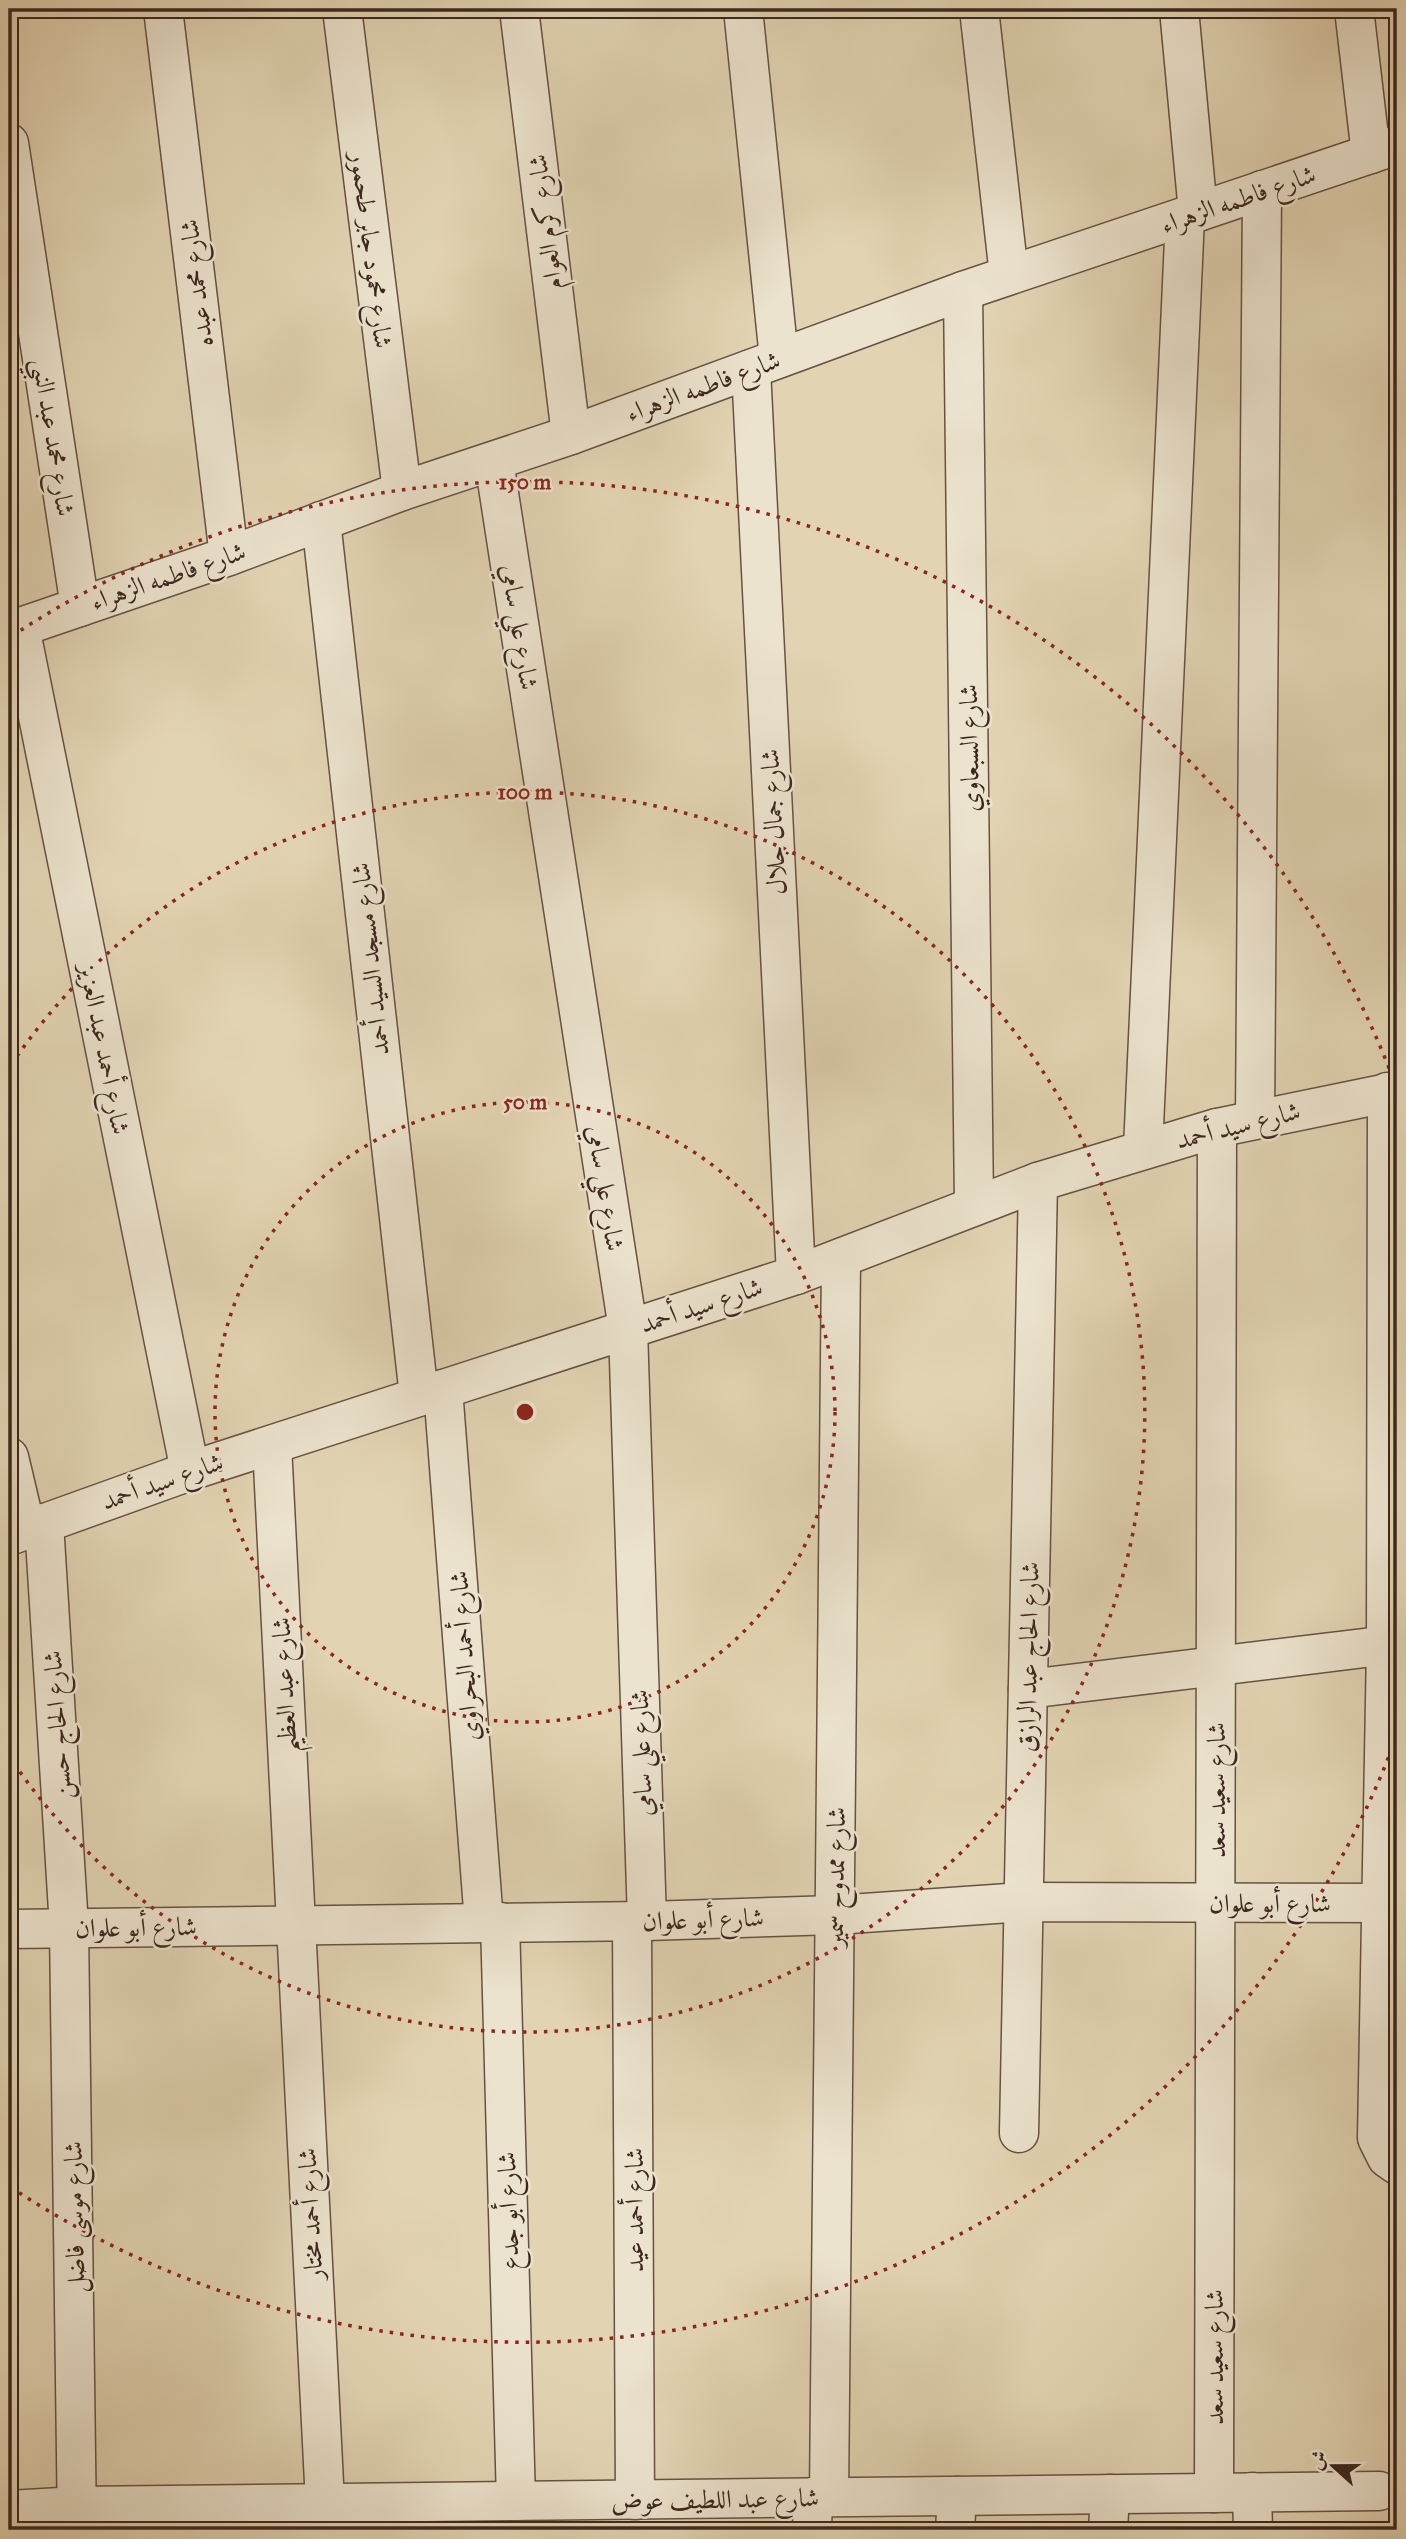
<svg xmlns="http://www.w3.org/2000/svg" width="1406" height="2539" font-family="'IM FELL Great Primer',Amiri,serif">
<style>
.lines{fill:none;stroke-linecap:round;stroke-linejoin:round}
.minor-casing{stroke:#665244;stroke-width:41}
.minor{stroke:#ece3ce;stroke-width:38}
.ring{fill:none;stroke:#8f2418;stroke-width:3.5;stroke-dasharray:3.5 7}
.labels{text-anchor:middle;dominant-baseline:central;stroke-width:5;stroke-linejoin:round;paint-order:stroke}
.street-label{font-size:26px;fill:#3c271f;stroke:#ece3ce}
.centre{fill:#8f2418;stroke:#ece3ce;stroke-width:3.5}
.ring-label{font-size:21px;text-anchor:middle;font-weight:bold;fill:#8f2418;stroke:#ece3ce;stroke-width:5;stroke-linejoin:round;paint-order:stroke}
</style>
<rect width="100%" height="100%" fill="#e2d4b3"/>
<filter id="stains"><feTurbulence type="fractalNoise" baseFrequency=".00286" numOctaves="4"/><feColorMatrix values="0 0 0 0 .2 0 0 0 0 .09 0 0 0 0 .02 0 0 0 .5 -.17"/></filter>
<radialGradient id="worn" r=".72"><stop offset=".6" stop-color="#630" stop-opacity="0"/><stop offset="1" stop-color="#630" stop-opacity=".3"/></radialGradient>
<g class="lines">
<defs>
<g id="minor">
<polyline points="163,9 229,556"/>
<polyline points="342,9 402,491"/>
<polyline points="519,9 571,435"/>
<polyline points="743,9 779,358"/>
<polyline points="979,9 1009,275"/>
<polyline points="1179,9 1198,212"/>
<polyline points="1354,9 1371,154"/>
<polyline points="9,143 80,607"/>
<polyline points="963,291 974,1205"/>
<polyline points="751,369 796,1275"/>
<polyline points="494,461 628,1329 647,1921"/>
<polyline points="321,521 419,1396"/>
<polyline points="20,627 190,1471"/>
<polyline points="9,631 229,556 402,491 571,435 963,291 1397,145"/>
<polyline points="1387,1092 1386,1646 1377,2138 1387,2158 1397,2165"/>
<polyline points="1255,1119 1262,190"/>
<polyline points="1143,1149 1185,217"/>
<polyline points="443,1389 484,1922"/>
<polyline points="272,1445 325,2503"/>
<polyline points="9,1457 26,1529"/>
<polyline points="44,1523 69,1927 77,2530"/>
<polyline points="9,1536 190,1471 796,1275 1038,1182 1217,1128 1397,1091"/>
<polyline points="1028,1689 1397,1644"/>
<polyline points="632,1921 635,2500"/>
<polyline points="500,1922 516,2501"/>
<polyline points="9,1929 647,1921 835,1915 1023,1902 1397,1903"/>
<polyline points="1019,2133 1038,1182"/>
<polyline points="1252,2492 1253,2530"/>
<polyline points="1214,2493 1217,1128"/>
<polyline points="829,2497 841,1258"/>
<polyline points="9,2510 78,2506 1379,2491"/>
<polyline points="812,2530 813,2497"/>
<polyline points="955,2530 957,2496"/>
<polyline points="1108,2530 1110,2494"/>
</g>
</defs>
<!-- minor casing -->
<use href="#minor" class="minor-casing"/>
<!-- minor -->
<use href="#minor" class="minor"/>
</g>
<!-- distance rings -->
<g class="ring">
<circle cx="525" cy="1412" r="310"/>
<path d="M11 1065A620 620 0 1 1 11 1759"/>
<path d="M1396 1738A930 930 0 0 1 12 2188M12 636A930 930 0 0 1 1396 1086"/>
</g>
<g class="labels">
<!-- street labels -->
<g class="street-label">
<text transform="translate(1238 199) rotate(-19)">شارع فاطمه الزهراء</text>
<text transform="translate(545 222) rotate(-97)">شارع كرم العوام</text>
<text transform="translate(372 250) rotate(83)">شارع محمود جابر طحمور</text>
<text transform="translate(196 283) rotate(-97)">شارع محمد عبده</text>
<text transform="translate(703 386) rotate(-20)">شارع فاطمه الزهراء</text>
<text transform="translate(54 437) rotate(81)">شارع محمد عبد النبي</text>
<text transform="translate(168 576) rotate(-19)">شارع فاطمه الزهراء</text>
<text transform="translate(520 627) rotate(81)">شارع علي سامي</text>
<text transform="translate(969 748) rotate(-91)">شارع السبعاوي</text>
<text transform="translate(773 822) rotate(-93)">شارع جمال جلال</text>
<text transform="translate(370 959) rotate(-96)">شارع مسجد السيد أحمد</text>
<text transform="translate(105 1049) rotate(79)">شارع أحمد عبد العزيز</text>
<text transform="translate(1238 1125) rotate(-14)">شارع سيد أحمد</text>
<text transform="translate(606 1188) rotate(81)">شارع علي سامي</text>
<text transform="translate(701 1305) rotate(-18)">شارع سيد أحمد</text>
<text transform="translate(162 1481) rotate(-19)">شارع سيد أحمد</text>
<text transform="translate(464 1656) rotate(-94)">شارع أحمد البحراوي</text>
<text transform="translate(1028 1657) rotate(-89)">شارع الحاج عبد الرازق</text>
<text transform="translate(284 1685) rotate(-93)">شارع عبد العظيم</text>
<text transform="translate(57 1725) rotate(-94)">شارع الحاج حسن</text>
<text transform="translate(641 1753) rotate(-92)">شارع علي سامي</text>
<text transform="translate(1216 1790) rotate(-90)">شارع سعيد سعد</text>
<text transform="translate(835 1877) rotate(-89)">شارع ممدوح سمير</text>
<text x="1270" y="1903">شارع أبو علوان</text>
<text transform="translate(703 1919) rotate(-2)">شارع أبو علوان</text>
<text transform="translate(136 1927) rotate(-1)">شارع أبو علوان</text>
<text transform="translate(634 2210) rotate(-90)">شارع أحمد عيد</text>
<text transform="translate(508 2211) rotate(-92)">شارع أبو جدع</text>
<text transform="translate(310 2214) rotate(-93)">شارع أحمد مختار</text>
<text transform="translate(74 2217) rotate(-91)">شارع موسى فاضل</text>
<text transform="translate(1214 2357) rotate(-90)">شارع سعيد سعد</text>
<text transform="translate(715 2499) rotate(-1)">شارع عبد اللطيف عوض</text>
</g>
</g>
<circle cx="525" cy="1412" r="10" class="centre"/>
<g class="ring-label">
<text x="525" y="489">150 m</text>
<text x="525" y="799">100 m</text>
<text x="525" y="1109">50 m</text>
</g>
<!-- margin -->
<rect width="1406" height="2539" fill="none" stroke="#e2d4b3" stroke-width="35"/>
<rect x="10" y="10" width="1385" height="2518" fill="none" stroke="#3c271f" stroke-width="3.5"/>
<rect x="18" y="18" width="1371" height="2504" fill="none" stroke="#3c271f" stroke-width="2"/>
<!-- north arrow -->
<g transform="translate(1333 2466) rotate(291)" stroke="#ece3ce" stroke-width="5" paint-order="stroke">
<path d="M0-5L12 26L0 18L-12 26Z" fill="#3c271f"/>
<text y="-10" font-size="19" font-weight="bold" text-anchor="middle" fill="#3c271f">ش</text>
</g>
<rect width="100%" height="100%" filter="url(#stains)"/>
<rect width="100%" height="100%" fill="url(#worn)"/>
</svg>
